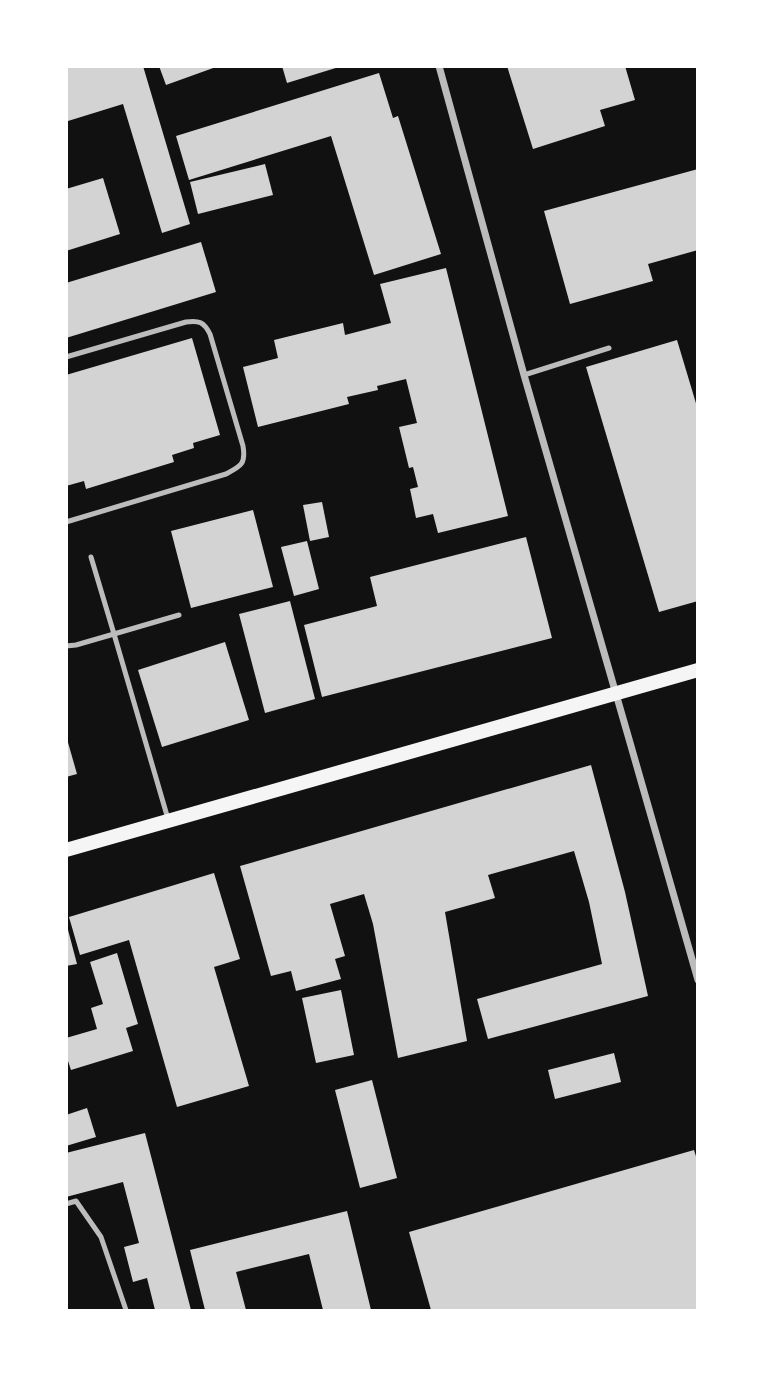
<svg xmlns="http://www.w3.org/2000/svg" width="764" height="1377" font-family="Roboto,sans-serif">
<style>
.building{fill:#d3d3d3}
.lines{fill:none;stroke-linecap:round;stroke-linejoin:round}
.service{stroke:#bcbcbc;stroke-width:5}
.minor{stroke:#bcbcbc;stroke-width:7}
.secondary{stroke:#f5f5f5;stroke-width:14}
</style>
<rect width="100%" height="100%" fill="#111"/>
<!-- building -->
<g class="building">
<polygon points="66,66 143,66 190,224 162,233 123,104 68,121 66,115"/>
<polygon points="159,66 216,66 216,67 166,85"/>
<polygon points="282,66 339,66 339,67 287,83"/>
<polygon points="507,66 625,66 635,100 600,110 605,126 533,149"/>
<polygon points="379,73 393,118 398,116 441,254 374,275 331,136 189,180 176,136"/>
<polygon points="265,164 273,195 198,214 190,182"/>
<polygon points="698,169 698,250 648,264 653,281 570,304 544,211"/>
<polygon points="103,178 120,234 66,251 66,189"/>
<polygon points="201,242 216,292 66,338 66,283"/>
<polygon points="446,268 508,516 438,533 433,514 416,518 410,489 418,487 413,467 409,468 399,427 417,423 406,379 377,386 378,390 347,397 349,404 258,427 243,367 278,358 274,340 343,323 345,335 391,323 380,284"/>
<polygon points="192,338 220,435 193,443 194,448 172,455 174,462 86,489 84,481 66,486 66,375"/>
<polygon points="677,340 698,410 698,601 659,612 586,367"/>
<polygon points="322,502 329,537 310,541 303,505"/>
<polygon points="253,510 273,587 191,608 171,531"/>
<polygon points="526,537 552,638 322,697 304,625 377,606 370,577"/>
<polygon points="307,541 319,589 294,596 281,547"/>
<polygon points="290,601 315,699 265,713 239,614"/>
<polygon points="225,642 249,720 162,747 138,670"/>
<polygon points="67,739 77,774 66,777 66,740"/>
<polygon points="591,765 625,892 648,996 488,1039 477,999 602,964 589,902 574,851 488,875 495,898 445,912 467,1041 398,1058 373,924 364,894 330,904 345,956 335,959 341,979 296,991 291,971 271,976 240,866"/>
<polygon points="214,873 240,959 214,967 249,1086 177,1107 129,940 80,955 69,917"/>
<polygon points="67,926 77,964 66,966 66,927"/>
<polygon points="117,953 138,1024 126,1028 133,1051 71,1070 66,1055 66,1038 97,1029 91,1008 103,1004 90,962"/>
<polygon points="341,990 354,1055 316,1063 302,998"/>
<polygon points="614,1053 621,1082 555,1099 548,1070"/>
<polygon points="372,1080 397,1178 360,1188 335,1090"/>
<polygon points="87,1108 96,1137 66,1146 66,1115"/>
<polygon points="145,1133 191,1310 155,1310 147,1278 133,1282 124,1247 139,1243 123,1182 66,1197 66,1153"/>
<polygon points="694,1150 698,1163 698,1310 431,1310 409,1232"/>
<polygon points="347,1211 371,1310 323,1310 309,1254 236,1272 246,1310 205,1310 190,1250"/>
</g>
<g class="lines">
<!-- service -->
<g class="service">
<path d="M66 357 186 322C199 320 204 322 210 334L243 446C246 464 241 466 226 474L66 522"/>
<polyline points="524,375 609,348"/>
<polyline points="91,557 114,634 179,615"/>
<polyline points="66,646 76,645 114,634 168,819"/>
<polyline points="66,1204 76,1201 101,1237 126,1310"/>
</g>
<!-- minor -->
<polyline class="minor" points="439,66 524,375 631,746 698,980"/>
<!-- secondary -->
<polyline class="secondary" points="66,850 698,670"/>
</g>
<!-- border -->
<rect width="764" height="1377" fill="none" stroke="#ffffff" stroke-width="136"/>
</svg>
